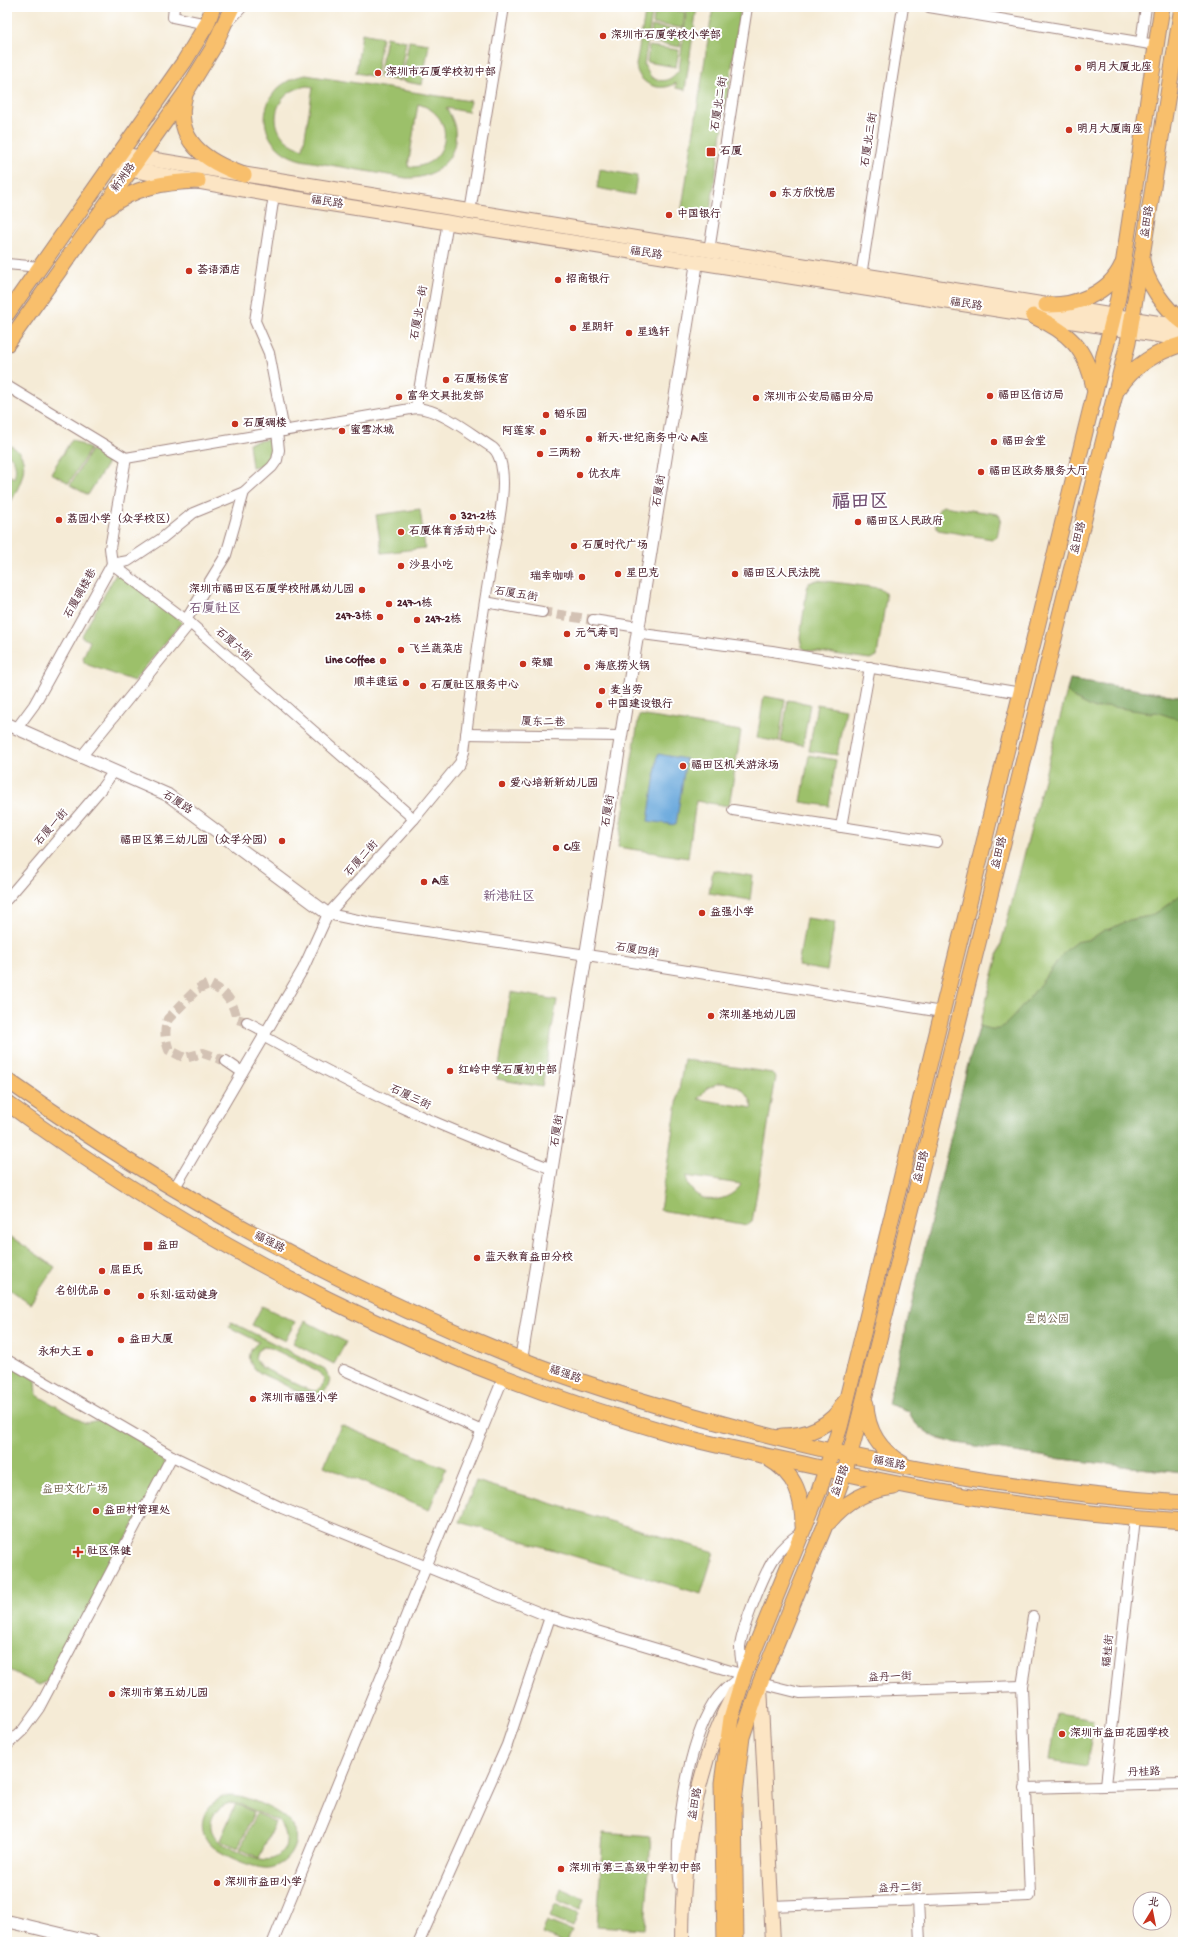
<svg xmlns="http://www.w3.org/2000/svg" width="1190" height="1949" font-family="'Gochi Hand','LXGW WenKai TC',sans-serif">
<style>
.green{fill:#9cc06a;stroke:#73704a;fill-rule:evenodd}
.forest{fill:#7da65e;stroke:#646244}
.water{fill:#69a8dc;stroke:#5a6484}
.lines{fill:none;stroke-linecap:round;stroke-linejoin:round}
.minor-tunnel{stroke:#d3c2b4;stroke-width:10;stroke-dasharray:10 5;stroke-linecap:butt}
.minor-casing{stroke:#a08580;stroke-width:12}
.tertiary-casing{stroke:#a08580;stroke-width:14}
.secondary-casing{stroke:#a08580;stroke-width:16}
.primary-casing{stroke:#a08580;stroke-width:17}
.minor{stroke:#fff;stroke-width:10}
.tertiary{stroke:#fff;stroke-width:12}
.secondary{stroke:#fce5c4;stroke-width:14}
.primary{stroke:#f8bf6c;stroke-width:15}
.poi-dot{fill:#c8321e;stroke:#fff;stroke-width:1.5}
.labels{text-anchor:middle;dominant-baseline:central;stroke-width:4;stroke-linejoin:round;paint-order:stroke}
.poi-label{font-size:11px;font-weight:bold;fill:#4a1f2b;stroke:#fff;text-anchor:start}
.street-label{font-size:11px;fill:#4a1f2b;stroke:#fff}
.park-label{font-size:11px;fill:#675741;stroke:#fff}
.quarter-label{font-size:13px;fill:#724f71;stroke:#fff}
.town-label{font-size:19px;font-weight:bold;fill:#724f71;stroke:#fff}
</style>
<rect width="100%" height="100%" fill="#fff"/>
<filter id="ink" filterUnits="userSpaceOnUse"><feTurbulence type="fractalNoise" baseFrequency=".025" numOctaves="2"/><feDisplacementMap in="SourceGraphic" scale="8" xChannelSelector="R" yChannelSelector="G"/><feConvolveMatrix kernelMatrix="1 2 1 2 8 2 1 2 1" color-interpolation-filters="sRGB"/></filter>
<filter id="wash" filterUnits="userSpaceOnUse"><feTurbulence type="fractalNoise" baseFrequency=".012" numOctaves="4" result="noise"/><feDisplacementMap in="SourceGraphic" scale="16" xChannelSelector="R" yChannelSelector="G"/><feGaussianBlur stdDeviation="0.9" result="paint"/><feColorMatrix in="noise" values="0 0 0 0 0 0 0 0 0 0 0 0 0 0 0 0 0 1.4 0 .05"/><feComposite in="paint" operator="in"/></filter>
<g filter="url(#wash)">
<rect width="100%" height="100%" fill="#f5ebd6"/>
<!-- green -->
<g class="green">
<path d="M646 7H653L644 65 651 77C663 84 671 80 679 70L687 7H697L685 90 676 88V83C661 93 638 85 636 65Z"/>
<polygon points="655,7 685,12 683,28 653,24"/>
<polygon points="713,7 741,7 709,219 681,214"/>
<polygon points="652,26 682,31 680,47 650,42"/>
<polygon points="362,33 382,37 376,77 356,73"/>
<polygon points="386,37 406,41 399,81 379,77"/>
<polygon points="409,41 429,44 422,85 402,81"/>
<polygon points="649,46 679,50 676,67 647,62"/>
<path d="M306 75 470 101 468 112 446 108C470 142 445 180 406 178L301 160C250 147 255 83 306 75ZM307 86 313 87 303 149C265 139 268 92 307 86ZM418 104C459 115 450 169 408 167Z"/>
<polygon points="600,169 637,176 634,195 597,188"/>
<polygon points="274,438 276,453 269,464 252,467 249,443"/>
<polygon points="72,439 90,449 69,483 51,473"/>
<path d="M7 444C39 457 17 490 7 509V474L14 478C17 469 16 459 7 454Z"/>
<polygon points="91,450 109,461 88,495 70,485"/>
<path d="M943 506 998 514 1001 518 997 537 992 539 938 530C934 524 936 509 943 506Z"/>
<polygon points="420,509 425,548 382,553 376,515"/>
<polygon points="117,572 182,622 134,681 88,665 84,662 83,658 90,641 81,637"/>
<polygon points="817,580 879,588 885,593 886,598 877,656 870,659 805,650 802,647 800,638 807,588 809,583"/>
<polygon points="1070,679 1183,697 1183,1473 1054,1458 951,1442 939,1439 919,1427 912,1419 909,1411 888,1404 968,1064 976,1040"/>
<polygon points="764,696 785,700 779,742 757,738"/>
<polygon points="788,700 810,704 803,745 781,742"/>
<polygon points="817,704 845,709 837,755 809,751"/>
<polygon points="639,715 741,731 729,806 696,801 688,858 618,847"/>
<polygon points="809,755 836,760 829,806 801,802"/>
<polygon points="713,870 753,876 750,900 709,893"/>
<polygon points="806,918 835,922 827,971 798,966"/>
<polygon points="511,992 557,1000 542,1087 497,1079"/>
<path d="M684 1059 772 1073 776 1077 752 1222 748 1225 660 1210ZM719 1083C736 1083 749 1091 753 1108L698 1099 707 1088ZM686 1176 740 1184 741 1185C725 1207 690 1204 686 1176Z"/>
<polygon points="7,1234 55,1267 30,1304 7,1288"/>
<polygon points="262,1306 295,1322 285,1341 252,1325"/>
<polygon points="305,1321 346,1342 334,1364 293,1343"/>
<path d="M231 1322 325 1369 330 1379C329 1386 326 1393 318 1396 307 1399 291 1388 281 1383 270 1377 246 1371 250 1354 251 1348 255 1345 259 1342L229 1327ZM263 1347 271 1348 318 1371 324 1379 322 1386 316 1391 309 1390 261 1367 255 1358 257 1351Z"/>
<polygon points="7,1362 36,1380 37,1395 85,1423 103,1419 161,1454 165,1465 53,1679 39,1685 7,1669"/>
<polygon points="341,1425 446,1468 429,1510 324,1466"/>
<polygon points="476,1481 714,1552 701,1594 460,1522"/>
<polygon points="1057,1714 1094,1720 1087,1766 1050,1760"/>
<path d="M229 1795C241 1795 250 1799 261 1804 281 1813 306 1827 291 1853 286 1861 279 1866 269 1868 256 1870 218 1854 209 1843 193 1823 208 1800 229 1795ZM230 1803 241 1805 278 1821C285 1828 288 1837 285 1847 275 1869 252 1857 237 1850 230 1847 221 1844 216 1838 204 1824 215 1807 230 1803Z"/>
<polygon points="236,1804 254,1812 238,1848 220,1840"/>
<polygon points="256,1813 275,1822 259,1858 240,1849"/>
<polygon points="603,1833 651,1837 645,1929 597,1926"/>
<polygon points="561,1889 584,1899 580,1910 557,1900"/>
<polygon points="555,1904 578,1914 573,1927 550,1917"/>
<polygon points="547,1921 572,1931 567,1942 562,1942 542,1934"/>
</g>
<!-- forest -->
<g class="forest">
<polygon points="1070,679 1183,697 1183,721 1156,712 1151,713 1107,706 1095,709 1075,699 1067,691"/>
<path d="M1183 893V1473L1054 1458 951 1442 935 1437 919 1427 912 1419 909 1411 888 1404 968 1064 980 1026C985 1028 992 1030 998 1029 1010 1027 1055 964 1065 951L1076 942 1091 939 1104 930 1110 929 1129 920 1149 916 1159 911Z"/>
</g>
<!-- water -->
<polygon class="water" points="658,754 686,759 676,825 648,821"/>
</g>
<g filter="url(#ink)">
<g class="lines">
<!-- minor-tunnel -->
<g class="minor-tunnel">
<polyline points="542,612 593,620"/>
<path d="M226 1061 203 1053 185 1058 169 1050C165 1039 164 1030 168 1019L197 989 209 984C227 993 232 1000 237 1019L247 1022"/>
</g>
<defs>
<g id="minor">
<polyline points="174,7 173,17 207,24"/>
<polyline points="929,7 1156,45"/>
<polyline points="230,20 242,7"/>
<polyline points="1141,42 1146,7"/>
<polyline points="274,195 255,321 269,353 284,431"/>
<polyline points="470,212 504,7"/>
<polyline points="709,251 747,7"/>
<polyline points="7,264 40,267"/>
<polyline points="861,276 903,7"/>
<path d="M7 386 126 458 416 408C441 409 471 434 493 448 501 455 503 472 503 483 503 512 494 542 490 570 480 631 471 691 464 752L460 763 414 819 328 914 303 969 174 1189"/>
<polyline points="416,408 448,221"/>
<polyline points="126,458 110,548 112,564 190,623 414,819"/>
<polyline points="485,602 542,612"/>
<polyline points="186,620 226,555 244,492"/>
<polyline points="593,620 638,627"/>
<polyline points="637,636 643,634 650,635 772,651 1021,693"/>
<polyline points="17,728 34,705 112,564 128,561 161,539 193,513 244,492 272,467 277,460 279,450 277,432"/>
<polyline points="466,734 621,736"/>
<polyline points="81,757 190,623"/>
<polyline points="733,810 937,842"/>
<polyline points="841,827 870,667"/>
<polyline points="7,899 101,789 114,771"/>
<polyline points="328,914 372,923 600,957 942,1012"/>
<polyline points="247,1022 266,1032"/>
<path d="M263 1036C310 1062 356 1087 405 1109 453 1131 502 1150 552 1169"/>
<polyline points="226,1061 242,1072"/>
<polyline points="7,1360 172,1456 282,1508 550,1617 744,1675"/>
<polyline points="344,1370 482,1431"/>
<path d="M744 1675C742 1666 740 1656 740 1647 742 1628 764 1573 775 1557 782 1547 791 1539 802 1532"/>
<polyline points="760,1683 800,1693 1022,1686"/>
<polyline points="7,1745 23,1730 39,1708 172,1456"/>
<polyline points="1106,1785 1135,1518"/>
<polyline points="1025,1788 1183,1784"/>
<path d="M680 1885C672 1839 688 1744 713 1704 721 1691 731 1683 744 1675"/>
<polyline points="918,1900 920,1942"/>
<polyline points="771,1906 1030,1896 1022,1686 1033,1617"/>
<polyline points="273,1942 504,1376"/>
<polyline points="419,1942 507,1745 550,1617"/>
</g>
<g id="tertiary">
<polyline points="7,724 168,795 328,914"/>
<polyline points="521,1360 697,262"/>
<polyline points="7,1921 94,1942"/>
</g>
<g id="secondary">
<polyline points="119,154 1183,327"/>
<polyline points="110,166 274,195 1183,339"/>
<polyline points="760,1685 773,1942"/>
<path d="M682 1942C682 1856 694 1768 735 1691"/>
</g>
<g id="primary">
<path d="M185 95C172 141 207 162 244 175"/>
<path d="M106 209C134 187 164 182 198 181"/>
<path d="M1142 260C1146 282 1165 309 1183 322"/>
<path d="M1046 305C1075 306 1109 294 1122 265"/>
<polyline points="7,314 184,62 207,24 213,7"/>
<path d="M1033 316C1069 332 1086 348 1094 388"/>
<polyline points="7,344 186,92 213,48 232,7"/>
<path d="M1119 388C1133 366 1158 351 1183 344"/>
<path d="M7 1080C166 1193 339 1286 520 1359 584 1385 653 1405 720 1423 871 1465 1026 1492 1183 1503"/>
<path d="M7 1103C208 1250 436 1367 676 1435 721 1447 767 1456 812 1466 934 1494 1058 1513 1183 1521"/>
<path d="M866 1404C867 1431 880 1451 903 1464"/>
<path d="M782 1436C807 1436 832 1426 844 1403"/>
<path d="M769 1459C796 1474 803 1498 803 1526"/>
<path d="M829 1522C845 1502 868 1490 894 1487"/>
<polyline points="725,1942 722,1783 731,1718 744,1675 819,1491 840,1427 1118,298 1162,7"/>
<polyline points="736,1942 734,1802 742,1737 760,1683 824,1528 844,1474 854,1439 1128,343 1182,7"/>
</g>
</defs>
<!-- minor casing -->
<use href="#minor" class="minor-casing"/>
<!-- tertiary casing -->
<use href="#tertiary" class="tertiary-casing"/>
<!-- secondary casing -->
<use href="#secondary" class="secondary-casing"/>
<!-- primary casing -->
<use href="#primary" class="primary-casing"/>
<!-- minor -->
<use href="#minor" class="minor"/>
<!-- tertiary -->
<use href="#tertiary" class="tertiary"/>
<!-- secondary -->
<use href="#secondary" class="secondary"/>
<!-- primary -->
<use href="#primary" class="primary"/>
</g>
</g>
<!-- markers -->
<g class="poi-dot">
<circle cx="603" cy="36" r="4"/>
<circle cx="1078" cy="68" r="4"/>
<circle cx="378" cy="73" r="4"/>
<circle cx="1069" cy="130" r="4"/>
<rect x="706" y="147" width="10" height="10" rx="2"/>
<circle cx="773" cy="194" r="4"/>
<circle cx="669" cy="215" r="4"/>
<circle cx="189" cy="271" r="4"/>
<circle cx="558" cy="280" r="4"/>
<circle cx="573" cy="328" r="4"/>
<circle cx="629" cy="333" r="4"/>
<circle cx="446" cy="380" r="4"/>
<circle cx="990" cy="396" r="4"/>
<circle cx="399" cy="397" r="4"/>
<circle cx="756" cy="398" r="4"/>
<circle cx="546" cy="415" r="4"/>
<circle cx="235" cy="424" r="4"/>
<circle cx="342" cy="431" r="4"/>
<circle cx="543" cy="432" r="4"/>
<circle cx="589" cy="439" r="4"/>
<circle cx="994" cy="442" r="4"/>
<circle cx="540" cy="454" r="4"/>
<circle cx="981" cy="472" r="4"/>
<circle cx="580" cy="475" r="4"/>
<circle cx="453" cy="517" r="4"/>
<circle cx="59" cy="520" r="4"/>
<circle cx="858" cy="522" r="4"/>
<circle cx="401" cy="532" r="4"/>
<circle cx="574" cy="546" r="4"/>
<circle cx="401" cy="566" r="4"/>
<circle cx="618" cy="574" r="4"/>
<circle cx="735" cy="574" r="4"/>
<circle cx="582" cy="577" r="4"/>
<circle cx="362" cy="590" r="4"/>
<circle cx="389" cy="604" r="4"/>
<circle cx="380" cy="617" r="4"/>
<circle cx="417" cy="620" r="4"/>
<circle cx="567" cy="634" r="4"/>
<circle cx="401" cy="650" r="4"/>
<circle cx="383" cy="661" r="4"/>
<circle cx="523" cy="664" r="4"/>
<circle cx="587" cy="667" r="4"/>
<circle cx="406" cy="683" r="4"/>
<circle cx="423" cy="686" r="4"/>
<circle cx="602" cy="691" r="4"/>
<circle cx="599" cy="705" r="4"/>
<circle cx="683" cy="766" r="4"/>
<circle cx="502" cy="784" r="4"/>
<circle cx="282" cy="841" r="4"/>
<circle cx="556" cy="848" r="4"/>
<circle cx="424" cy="882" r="4"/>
<circle cx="702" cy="913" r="4"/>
<circle cx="711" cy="1016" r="4"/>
<circle cx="450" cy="1071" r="4"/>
<rect x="143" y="1241" width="10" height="10" rx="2"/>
<circle cx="477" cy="1258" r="4"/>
<circle cx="102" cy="1271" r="4"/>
<circle cx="107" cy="1292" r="4"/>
<circle cx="141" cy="1296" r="4"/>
<circle cx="121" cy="1340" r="4"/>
<circle cx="90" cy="1353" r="4"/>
<circle cx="253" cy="1399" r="4"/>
<circle cx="96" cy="1511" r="4"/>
<path d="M76 1546h4v4h4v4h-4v4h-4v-4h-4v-4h4z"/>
<circle cx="112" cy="1694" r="4"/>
<circle cx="1062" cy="1734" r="4"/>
<circle cx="561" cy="1869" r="4"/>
<circle cx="217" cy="1883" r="4"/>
</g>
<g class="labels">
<!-- poi labels -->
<g class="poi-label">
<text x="611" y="36">深圳市石厦学校小学部</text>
<text x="1086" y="68">明月大厦北座</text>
<text x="386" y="73">深圳市石厦学校初中部</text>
<text x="1077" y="130">明月大厦南座</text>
<text x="720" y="152">石厦</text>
<text x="781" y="194">东方欣悦居</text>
<text x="677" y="215">中国银行</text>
<text x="197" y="271">荟语酒店</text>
<text x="566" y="280">招商银行</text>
<text x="581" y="328">星朗轩</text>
<text x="637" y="333">星逸轩</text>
<text x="454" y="380">石厦杨侯宫</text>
<text x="998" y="396">福田区信访局</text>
<text x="407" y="397">富华文具批发部</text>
<text x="764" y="398">深圳市公安局福田分局</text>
<text x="554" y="415">韬乐园</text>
<text x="243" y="424">石厦碉楼</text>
<text x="350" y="431">蜜雪冰城</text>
<text x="535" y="432" text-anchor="end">阿莲家</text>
<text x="597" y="439">新天·世纪商务中心 A座</text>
<text x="1002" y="442">福田会堂</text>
<text x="548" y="454">三两粉</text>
<text x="989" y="472">福田区政务服务大厅</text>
<text x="588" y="475">优衣库</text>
<text x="461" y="517">321-2栋</text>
<text x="67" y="520">荔园小学（众孚校区）</text>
<text x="866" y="522">福田区人民政府</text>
<text x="409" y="532">石厦体育活动中心</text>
<text x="582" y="546">石厦时代广场</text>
<text x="409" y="566">沙县小吃</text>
<text x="626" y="574">星巴克</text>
<text x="743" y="574">福田区人民法院</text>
<text x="574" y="577" text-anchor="end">瑞幸咖啡</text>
<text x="354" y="590" text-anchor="end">深圳市福田区石厦学校附属幼儿园</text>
<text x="397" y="604">247-1栋</text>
<text x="372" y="617" text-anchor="end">247-3栋</text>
<text x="425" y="620">247-2栋</text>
<text x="575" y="634">元气寿司</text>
<text x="409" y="650">飞兰蔬菜店</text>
<text x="375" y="661" text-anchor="end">Line Coffee</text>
<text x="531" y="664">荣耀</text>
<text x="595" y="667">海底捞火锅</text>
<text x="398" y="683" text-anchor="end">顺丰速运</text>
<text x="431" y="686">石厦社区服务中心</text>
<text x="610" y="691">麦当劳</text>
<text x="607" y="705">中国建设银行</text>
<text x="691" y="766">福田区机关游泳场</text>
<text x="510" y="784">爱心培新新幼儿园</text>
<text x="274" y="841" text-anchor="end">福田区第三幼儿园（众孚分园）</text>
<text x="564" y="848">C座</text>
<text x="432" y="882">A座</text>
<text x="710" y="913">益强小学</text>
<text x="719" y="1016">深圳基地幼儿园</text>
<text x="458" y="1071">红岭中学石厦初中部</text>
<text x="157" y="1246">益田</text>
<text x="485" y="1258">蓝天教育益田分校</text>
<text x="110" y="1271">屈臣氏</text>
<text x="99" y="1292" text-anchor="end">名创优品</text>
<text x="149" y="1296">乐刻·运动健身</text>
<text x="129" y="1340">益田大厦</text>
<text x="82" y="1353" text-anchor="end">永和大王</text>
<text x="261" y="1399">深圳市福强小学</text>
<text x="104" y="1511">益田村管理处</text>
<text x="87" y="1552">社区保健</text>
<text x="120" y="1694">深圳市第五幼儿园</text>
<text x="1070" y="1734">深圳市益田花园学校</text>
<text x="569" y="1869">深圳市第三高级中学初中部</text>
<text x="225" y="1883">深圳市益田小学</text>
</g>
<!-- street labels -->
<g class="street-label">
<text transform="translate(720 104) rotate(-81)">石厦北二街</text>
<text transform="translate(870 140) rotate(-81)">石厦北三街</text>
<text transform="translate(124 178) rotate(-54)">新洲路</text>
<text transform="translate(327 203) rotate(9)">福民路</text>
<text transform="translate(1148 222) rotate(-81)">益田路</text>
<text transform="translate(646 254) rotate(9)">福民路</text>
<text transform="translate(966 305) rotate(9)">福民路</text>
<text transform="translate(420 313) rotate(-80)">石厦北一街</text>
<text transform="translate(660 491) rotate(-81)">石厦街</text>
<text transform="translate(1079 538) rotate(-76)">益田路</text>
<text transform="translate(81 594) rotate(-61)">石厦碉楼巷</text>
<text transform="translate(516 595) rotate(9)">石厦五街</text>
<text transform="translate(233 645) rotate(41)">石厦六街</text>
<text transform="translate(543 723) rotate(1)">厦东二巷</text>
<text transform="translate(177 803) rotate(33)">石厦路</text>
<text transform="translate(609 811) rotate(-81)">石厦街</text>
<text transform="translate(52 828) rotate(-49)">石厦一街</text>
<text transform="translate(1000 853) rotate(-76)">益田路</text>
<text transform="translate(362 859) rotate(-48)">石厦二街</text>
<text transform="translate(637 951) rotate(9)">石厦四街</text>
<text transform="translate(410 1098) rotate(25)">石厦三街</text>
<text transform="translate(558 1131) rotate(-81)">石厦街</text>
<text transform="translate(922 1167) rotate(-76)">益田路</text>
<text transform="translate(269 1243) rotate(27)">福强路</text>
<text transform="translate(565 1375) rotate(19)">福强路</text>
<text transform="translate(889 1464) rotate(12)">福强路</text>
<text transform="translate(841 1481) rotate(-71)">益田路</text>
<text transform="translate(1109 1651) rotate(-84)">福桂街</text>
<text transform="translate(890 1678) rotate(-2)">益丹一街</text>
<text transform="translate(1144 1773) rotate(-2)">丹桂路</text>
<text transform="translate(696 1804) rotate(-80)">益田路</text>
<text transform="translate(900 1889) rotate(-2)">益丹二街</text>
</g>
<!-- park labels -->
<g class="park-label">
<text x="1047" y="1320">皇岗公园</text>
<text x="75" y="1490">益田文化广场</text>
</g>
<!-- quarter labels -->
<g class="quarter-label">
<text x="215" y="609">石厦社区</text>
<text x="509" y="897">新港社区</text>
</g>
<!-- town labels -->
<g class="town-label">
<text x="860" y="503">福田区</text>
</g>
</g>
<!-- margin -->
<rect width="1190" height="1949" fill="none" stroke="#fff" stroke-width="24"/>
<!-- north arrow -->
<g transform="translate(1152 1911) rotate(10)"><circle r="19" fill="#ffffff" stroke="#b7a5aa"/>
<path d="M0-3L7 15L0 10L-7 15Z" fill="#c8321e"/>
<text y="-6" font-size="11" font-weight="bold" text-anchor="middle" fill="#4a1f2b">北</text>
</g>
</svg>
